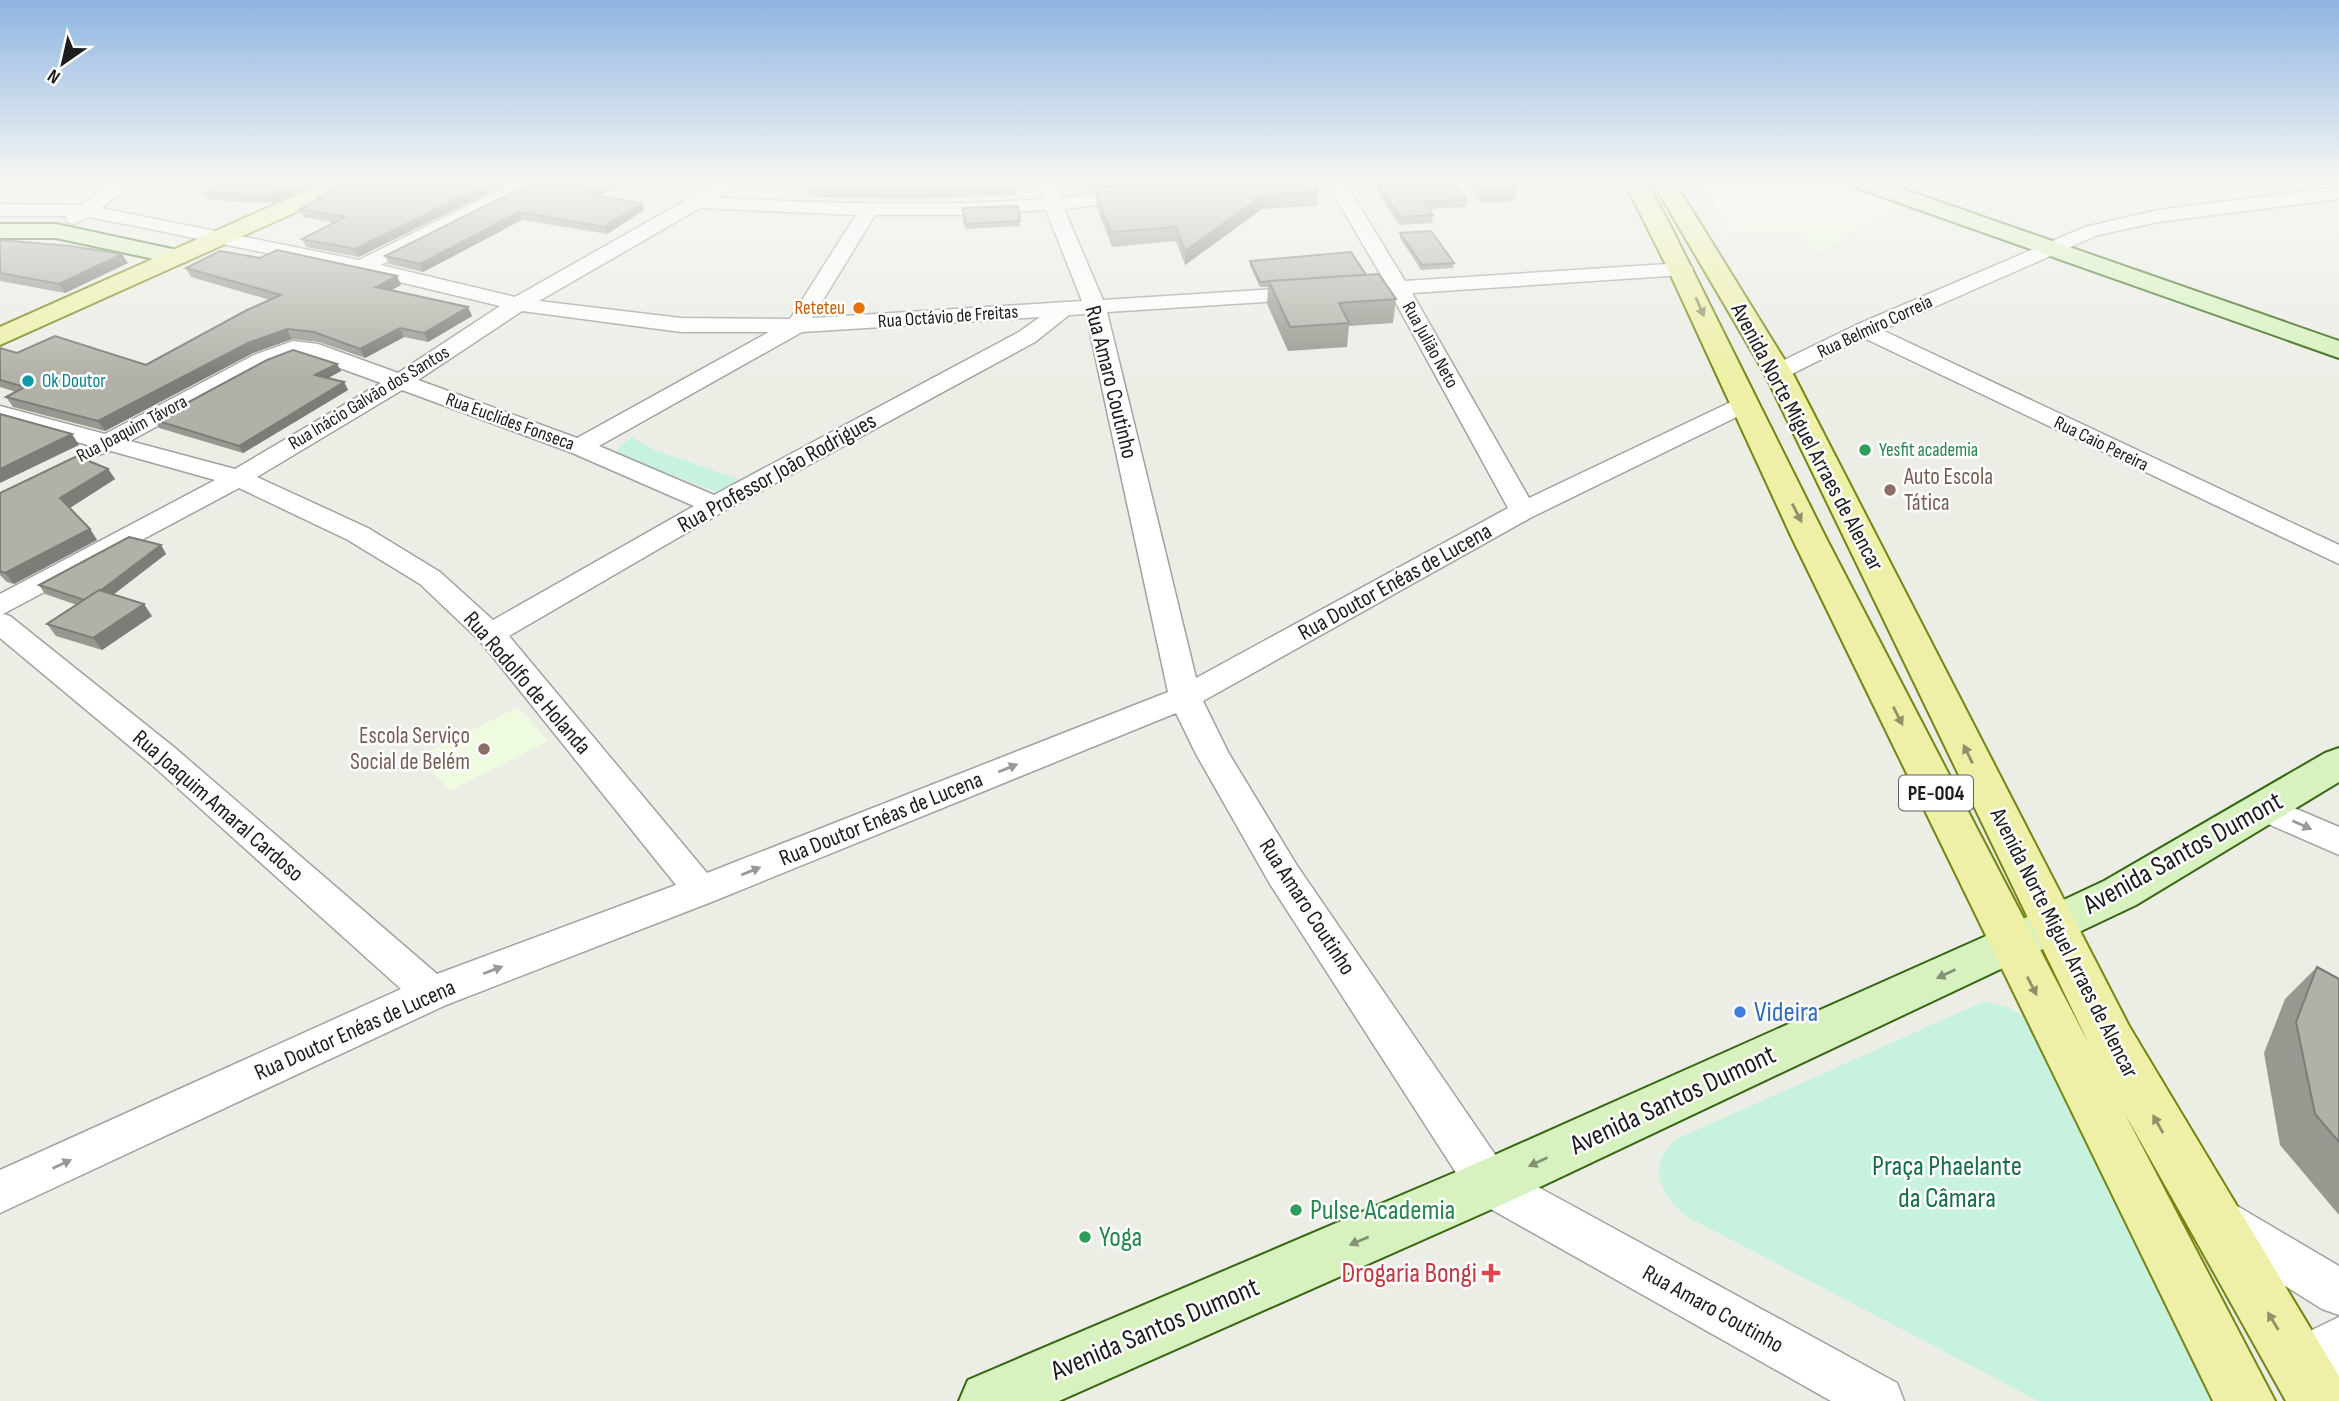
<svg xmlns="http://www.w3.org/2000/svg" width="2339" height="1401" font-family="'Sofia Sans Condensed',sans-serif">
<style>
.education{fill:#eefbe0}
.park{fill:#c6f2df}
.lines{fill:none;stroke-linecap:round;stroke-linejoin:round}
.street-casing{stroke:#a1a1a1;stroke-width:3}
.secondary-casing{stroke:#366712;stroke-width:4}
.primary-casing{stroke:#758512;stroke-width:4}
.street{fill:#fff;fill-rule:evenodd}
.secondary{fill:#d7f2be;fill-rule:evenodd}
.primary{fill:#edf0a6;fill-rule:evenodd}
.wall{fill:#999890}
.shaded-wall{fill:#7d7c76}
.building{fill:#b2b1a8;stroke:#7d7c76;stroke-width:2}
.oneway{fill:#8f9168}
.oneway2{fill:#999}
.oneway3{fill:#839276}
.food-dot{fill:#e8710a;stroke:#fff;stroke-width:2.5}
.culture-dot{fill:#0f9aa8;stroke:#fff;stroke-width:2.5}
.leisure-dot{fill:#2e9e5b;stroke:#fff;stroke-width:2.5}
.education-dot{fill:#8d6e63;stroke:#fff;stroke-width:2.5}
.shop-dot{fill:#3f7fe0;stroke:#fff;stroke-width:2.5}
.health-dot{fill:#e0444e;stroke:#fff;stroke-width:2.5}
.labels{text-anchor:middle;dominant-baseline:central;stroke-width:5;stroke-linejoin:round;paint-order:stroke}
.far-food-label{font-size:19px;fill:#c56008;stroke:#fff;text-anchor:end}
.far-street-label{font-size:19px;fill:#1d1d1d;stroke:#fff}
.far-culture-label{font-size:19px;fill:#0d838f;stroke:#fff;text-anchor:start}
.far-leisure-label{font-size:19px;fill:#27864d;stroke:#fff;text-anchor:start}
.shield{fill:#fff;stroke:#616161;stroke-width:2}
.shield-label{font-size:21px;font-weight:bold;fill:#1d1d1d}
.street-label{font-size:23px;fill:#1d1d1d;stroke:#fff}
.education-label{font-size:23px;fill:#785e54;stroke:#fff;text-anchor:start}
.near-street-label{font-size:28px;fill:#1d1d1d;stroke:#fff}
.near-shop-label{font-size:28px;fill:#366cbe;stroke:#fff;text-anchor:start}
.near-park-label{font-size:28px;fill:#186e48;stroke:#fff}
.near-leisure-label{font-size:28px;fill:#27864d;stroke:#fff;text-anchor:start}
.near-health-label{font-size:28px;fill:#be3a42;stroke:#fff;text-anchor:end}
</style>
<rect width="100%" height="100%" fill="#ecede5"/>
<!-- education -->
<g class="education">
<polygon points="1701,181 1841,181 1907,205 1817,253 1800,233 1731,234"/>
<polygon points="518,707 548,741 450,791 419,757"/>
</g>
<!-- park -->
<g class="park">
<polygon points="633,437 654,450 747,482 722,494 621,455 618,452 619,446"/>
<path d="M1985 1001 2009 1008 2032 1022 2216 1401H2039L1688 1217C1659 1196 1645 1162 1679 1138Z"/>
</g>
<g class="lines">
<defs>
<g id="street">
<path d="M116 181H137L101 208 359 260 518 181H541L538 185 381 265 515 297 720 181H742L717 198C826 203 934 207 1043 199L1040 181H1058L1061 198 1136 188 1143 190 1145 194 1143 198 1136 200 1064 209 1103 300 1385 282 1326 181H1344L1405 281 1683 263 1690 265 1693 269 1690 273 1683 275 1412 293 1529 498 1735 400H1751L1755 405 1751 410 1532 517 1203 701 1228 752 1296 864 1505 1169 1897 1383 1904 1401H1831L1473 1199 1270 884 1196 754 1176 713 714 901 446 1005 0 1213V1170L401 989 151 764 0 638V594L215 480 111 451 98 455 89 453 86 448 88 445 0 420V406L105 434 254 355 293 341 318 344 398 373 500 306 362 273 141 227 88 217 74 224 67 222 66 216H0V204L80 205ZM700 208 856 215 790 319 681 318 539 301ZM1046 210 1082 301 812 318 875 215H963ZM1391 294 1508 508 1196 678 1107 312ZM522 311 681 332H769L577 438 418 380ZM1086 314 1168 692 707 873 509 636 724 511 1035 342 1069 315ZM1040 317 1019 332 714 495 599 446 802 332ZM296 355 307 356 381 383 235 469 130 441 270 365ZM402 390 570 452 694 506 493 620 440 572 368 528 257 477ZM239 488 348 540 420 584 480 641 676 885 437 974 175 748 10 616 3 614Z"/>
<polygon points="2339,187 2339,199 2158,222 2098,235 1882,330 2339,545 2339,564 1864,338 1786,377 1770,377 1766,372 1770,367 1856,325 2085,227 2158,210"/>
<polygon points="2264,795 2339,827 2339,855 2252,817 2247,808 2252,799"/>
<polygon points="2223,1200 2239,1207 2339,1266 2339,1315 2322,1309 2207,1237 2201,1222 2207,1207"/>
<polygon points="2339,1317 2339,1377 2326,1399 2292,1399 2284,1382 2312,1330"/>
</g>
<g id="secondary">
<polygon points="1849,181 1880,181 2339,341 2339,358 1852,186"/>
<polygon points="0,224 56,224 177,250 186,252 189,257 186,262 177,264 56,238 0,238"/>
<polygon points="2339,748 2339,782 2136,905 1508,1202 1059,1401 959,1401 968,1380 1470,1166 1995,932 2104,881 2325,753"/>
</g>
<g id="primary">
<polygon points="328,181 357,181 354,186 0,345 0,327"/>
<polygon points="1624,181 1646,181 1670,225 1826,538 2089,1044 1764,372 1652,181 1674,181 1792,372 2129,1026 2339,1376 2339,1401 2286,1401 2124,1112 2275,1401 2213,1401 1792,538 1668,269"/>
</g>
</defs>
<!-- street casing -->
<use href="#street" class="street-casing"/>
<!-- secondary casing -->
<use href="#secondary" class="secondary-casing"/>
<!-- primary casing -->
<use href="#primary" class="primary-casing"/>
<!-- street -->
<use href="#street" class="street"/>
<!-- secondary -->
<use href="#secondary" class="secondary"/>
<!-- primary -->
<use href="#primary" class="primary"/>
</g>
<!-- wall -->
<g class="wall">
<polygon points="322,181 273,203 208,200 204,193"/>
<polygon points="352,181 359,257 306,247 302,239 335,223 303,217 300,209 318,200 316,197"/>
<polygon points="535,181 599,196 642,203 644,210 607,234 522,220 423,272 389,264 385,256"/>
<polygon points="1086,181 1186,181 1090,190"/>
<polygon points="1374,181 1453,181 1467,200 1466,207 1430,209 1433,215 1432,223 1399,225 1382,199"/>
<polygon points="1467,181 1519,181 1516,201 1482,203"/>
<polygon points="1015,187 1016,195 910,199 810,197 808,188"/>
<polygon points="1318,192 1317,206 1262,209 1185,265 1176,241 1112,247 1096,206 1096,193"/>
<polygon points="1018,206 1020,226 965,229 963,208"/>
<polygon points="1400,233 1454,263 1453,268 1421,270 1400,238"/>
<polygon points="0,240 128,263 65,293 0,281"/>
<polygon points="260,258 397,276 401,285 391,290 468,307 472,316 428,342 404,337 365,358 319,342 292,339 253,353 105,431 13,407 6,397 16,392 0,387 0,348 17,353 146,365 270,300 191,277 186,268"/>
<polygon points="1250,261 1366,275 1396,299 1393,323 1349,326 1347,347 1288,351 1267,304 1268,287 1260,287 1250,266"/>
<polygon points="337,364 341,371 328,378 344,382 348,390 243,453 159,428 155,420"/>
<polygon points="108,469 115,479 70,508 90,529 97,540 14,584 7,582 0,575 0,493"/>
<polygon points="161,545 166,554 113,595 152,616 102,650 56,636 47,624 77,605 45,594 39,585"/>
<polygon points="2317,967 2339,979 2339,1215 2280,1145 2264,1053 2285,999"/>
</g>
<!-- shaded-wall -->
<g class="shaded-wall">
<polygon points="302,181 322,181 273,203 269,195"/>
<polygon points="495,181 513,181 359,257 355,249"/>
<polygon points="610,181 626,181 589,201 587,194"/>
<polygon points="1089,181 1186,181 1090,190"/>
<polygon points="1263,195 1262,209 1185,265 1185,251"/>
<polygon points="642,203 644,210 607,234 604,227"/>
<polygon points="519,212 522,220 423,272 420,264"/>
<polygon points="122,254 128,263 65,293 59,284"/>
<polygon points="397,276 401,285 380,296 376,287"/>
<polygon points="468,307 472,316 428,342 424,333"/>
<polygon points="400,328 404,337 365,358 360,349"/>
<polygon points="287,329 292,339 253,353 105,431 98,421 248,343"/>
<polygon points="337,364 341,371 319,383 315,375"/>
<polygon points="344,382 348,390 243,453 239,446"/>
<polygon points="72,434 79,445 0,483 0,469"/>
<polygon points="108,469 115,479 68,509 60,498"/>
<polygon points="90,529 97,540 14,584 5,573"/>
<polygon points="161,545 166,554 93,610 86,601"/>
<polygon points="144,604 152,616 102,650 93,638"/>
</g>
<!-- building -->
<g class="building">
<polygon points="219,181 302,181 269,195 204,193"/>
<polygon points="352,181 495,181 355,249 302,239 345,217 300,209 324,197 316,197"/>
<polygon points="535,181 610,181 587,194 642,203 604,227 519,212 420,264 385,256"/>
<polygon points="813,181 1014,181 1015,187 909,191 808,188"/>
<polygon points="1194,181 1313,181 1318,192 1263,195 1185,251 1176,227 1111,232 1096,193"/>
<polygon points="1378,181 1453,181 1467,200 1424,202 1433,215 1400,217 1382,191"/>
<polygon points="1484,181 1520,181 1485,182"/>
<polygon points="1018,206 1020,221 965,224 963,208"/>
<polygon points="1431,231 1454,263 1422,265 1400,233"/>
<polygon points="0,240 70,246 122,254 59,284 0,273"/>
<polygon points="277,250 397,276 376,287 468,307 424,333 400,328 360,349 314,332 287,329 248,343 98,421 6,397 25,387 0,380 0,348 17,353 55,336 146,365 247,310 281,295 186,268 220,251 260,258"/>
<polygon points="1351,252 1366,275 1260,282 1250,261"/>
<polygon points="1379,274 1396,299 1339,303 1349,323 1290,327 1269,281"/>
<polygon points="293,350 337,364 315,375 344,382 239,446 155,420 267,360"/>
<polygon points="0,414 72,434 0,469"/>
<polygon points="77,456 108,469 60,498 90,529 5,573 0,571 0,493"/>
<polygon points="129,537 161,545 100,591 84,600 39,585"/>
<polygon points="99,590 144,604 93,638 47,624"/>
<polygon points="2317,967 2339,979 2339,1142 2315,1114 2296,1022"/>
</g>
<!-- one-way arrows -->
<defs><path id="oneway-solid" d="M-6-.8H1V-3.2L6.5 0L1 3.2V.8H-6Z" transform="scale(1.75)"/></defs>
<g class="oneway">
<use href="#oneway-solid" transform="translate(1700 307) rotate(66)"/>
<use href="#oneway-solid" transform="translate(1797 513) rotate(63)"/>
<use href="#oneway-solid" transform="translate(1898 716) rotate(63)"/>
<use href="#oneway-solid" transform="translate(1968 754) rotate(-116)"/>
<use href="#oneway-solid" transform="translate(2032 986) rotate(63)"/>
<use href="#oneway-solid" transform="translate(2158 1124) rotate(-119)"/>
<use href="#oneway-solid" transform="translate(2273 1321) rotate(-121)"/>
</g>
<g class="oneway2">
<use href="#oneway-solid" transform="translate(1008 768) rotate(-22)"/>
<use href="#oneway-solid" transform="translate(2302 825) rotate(24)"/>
<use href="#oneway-solid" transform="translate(751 871) rotate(-22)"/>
<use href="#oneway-solid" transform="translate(493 970) rotate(-21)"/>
<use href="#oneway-solid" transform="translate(62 1164) rotate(-25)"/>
</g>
<g class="oneway3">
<use href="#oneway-solid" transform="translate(1946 974) rotate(155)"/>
<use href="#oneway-solid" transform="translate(1538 1162) rotate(155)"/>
<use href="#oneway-solid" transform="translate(1359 1241) rotate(157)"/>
</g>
<!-- sky -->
<linearGradient id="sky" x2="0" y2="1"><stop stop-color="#8fb5e1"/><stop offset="0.48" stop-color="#f6f7f3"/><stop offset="1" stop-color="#f6f7f3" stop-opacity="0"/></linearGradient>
<rect width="2339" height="377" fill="url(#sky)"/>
<!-- markers -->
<circle class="food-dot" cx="859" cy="308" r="7"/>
<circle class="culture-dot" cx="28" cy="381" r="7"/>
<g class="leisure-dot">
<circle cx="1865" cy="450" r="7"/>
<circle cx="1296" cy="1210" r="7"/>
<circle cx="1085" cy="1237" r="7"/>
</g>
<g class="education-dot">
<circle cx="1890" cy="490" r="7"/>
<circle cx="484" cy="749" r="7"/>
</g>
<circle class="shop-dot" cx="1740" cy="1012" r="7"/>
<path class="health-dot" d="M1487.5 1262.5h7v7h7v7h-7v7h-7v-7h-7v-7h7z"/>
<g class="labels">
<!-- far-food labels -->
<g class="far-food-label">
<text x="845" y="308">Reteteu</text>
</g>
<!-- far-street labels -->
<g class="far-street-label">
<text transform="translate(948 317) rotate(-4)">Rua Octávio de Freitas</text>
<text transform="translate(1875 327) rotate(-25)">Rua Belmiro Correia</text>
<text transform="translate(1430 345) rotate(61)">Rua Julião Neto</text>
<text transform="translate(369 398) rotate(-31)">Rua Inácio Galvão dos Santos</text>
<text transform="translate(510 422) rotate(20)">Rua Euclides Fonseca</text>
<text transform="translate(132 429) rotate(-28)">Rua Joaquim Távora</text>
<text transform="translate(2101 444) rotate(26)">Rua Caio Pereira</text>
</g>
<!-- far-culture labels -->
<g class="far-culture-label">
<text x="42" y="381">Ok Doutor</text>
</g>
<!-- far-leisure labels -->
<g class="far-leisure-label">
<text x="1879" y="450">Yesfit academia</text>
</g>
<!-- shield labels -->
<rect class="shield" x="1899" y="775.5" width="74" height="35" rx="5"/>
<g class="shield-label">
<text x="1936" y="793">PE-004</text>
</g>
<!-- street labels -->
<g class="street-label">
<text transform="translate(1111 382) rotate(76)">Rua Amaro Coutinho</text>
<text transform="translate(1807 437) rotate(62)">Avenida Norte Miguel Arraes de Alencar</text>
<text transform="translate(777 473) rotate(-29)">Rua Professor João Rodrigues</text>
<text transform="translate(1395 582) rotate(-29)">Rua Doutor Enéas de Lucena</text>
<text transform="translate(527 683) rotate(49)">Rua Rodolfo de Holanda</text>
<text transform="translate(218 806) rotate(41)">Rua Joaquim Amaral Cardoso</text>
<text transform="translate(881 819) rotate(-22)">Rua Doutor Enéas de Lucena</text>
<text transform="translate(1307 907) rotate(57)">Rua Amaro Coutinho</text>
<text transform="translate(2064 943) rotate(63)">Avenida Norte Miguel Arraes de Alencar</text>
<text transform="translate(355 1030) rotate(-24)">Rua Doutor Enéas de Lucena</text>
<text transform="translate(1713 1309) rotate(29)">Rua Amaro Coutinho</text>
</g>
<!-- education labels -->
<g class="education-label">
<text x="1904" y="477">Auto Escola<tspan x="1904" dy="26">Tática</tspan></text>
<text x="470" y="736" text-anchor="end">Escola Serviço<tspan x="470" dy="26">Social de Belém</tspan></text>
</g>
<!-- near-street labels -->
<g class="near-street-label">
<text transform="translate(2183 853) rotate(-29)">Avenida Santos Dumont</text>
<text transform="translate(1673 1100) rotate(-25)">Avenida Santos Dumont</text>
<text transform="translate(1155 1329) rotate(-23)">Avenida Santos Dumont</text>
</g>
<!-- near-shop labels -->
<g class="near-shop-label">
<text x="1754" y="1012">Videira</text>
</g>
<!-- near-park labels -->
<g class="near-park-label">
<text x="1947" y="1166">Praça Phaelante<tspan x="1947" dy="32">da Câmara</tspan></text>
</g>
<!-- near-leisure labels -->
<g class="near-leisure-label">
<text x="1310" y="1210">Pulse Academia</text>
<text x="1099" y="1237">Yoga</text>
</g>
<!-- near-health labels -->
<g class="near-health-label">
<text x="1477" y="1273">Drogaria Bongi</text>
</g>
</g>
<!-- north arrow -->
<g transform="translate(63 63) rotate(214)" stroke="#ffffff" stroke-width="5" paint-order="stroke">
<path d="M0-5L12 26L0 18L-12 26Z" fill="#1d1d1d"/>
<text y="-10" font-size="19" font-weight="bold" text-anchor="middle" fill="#1d1d1d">N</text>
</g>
</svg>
